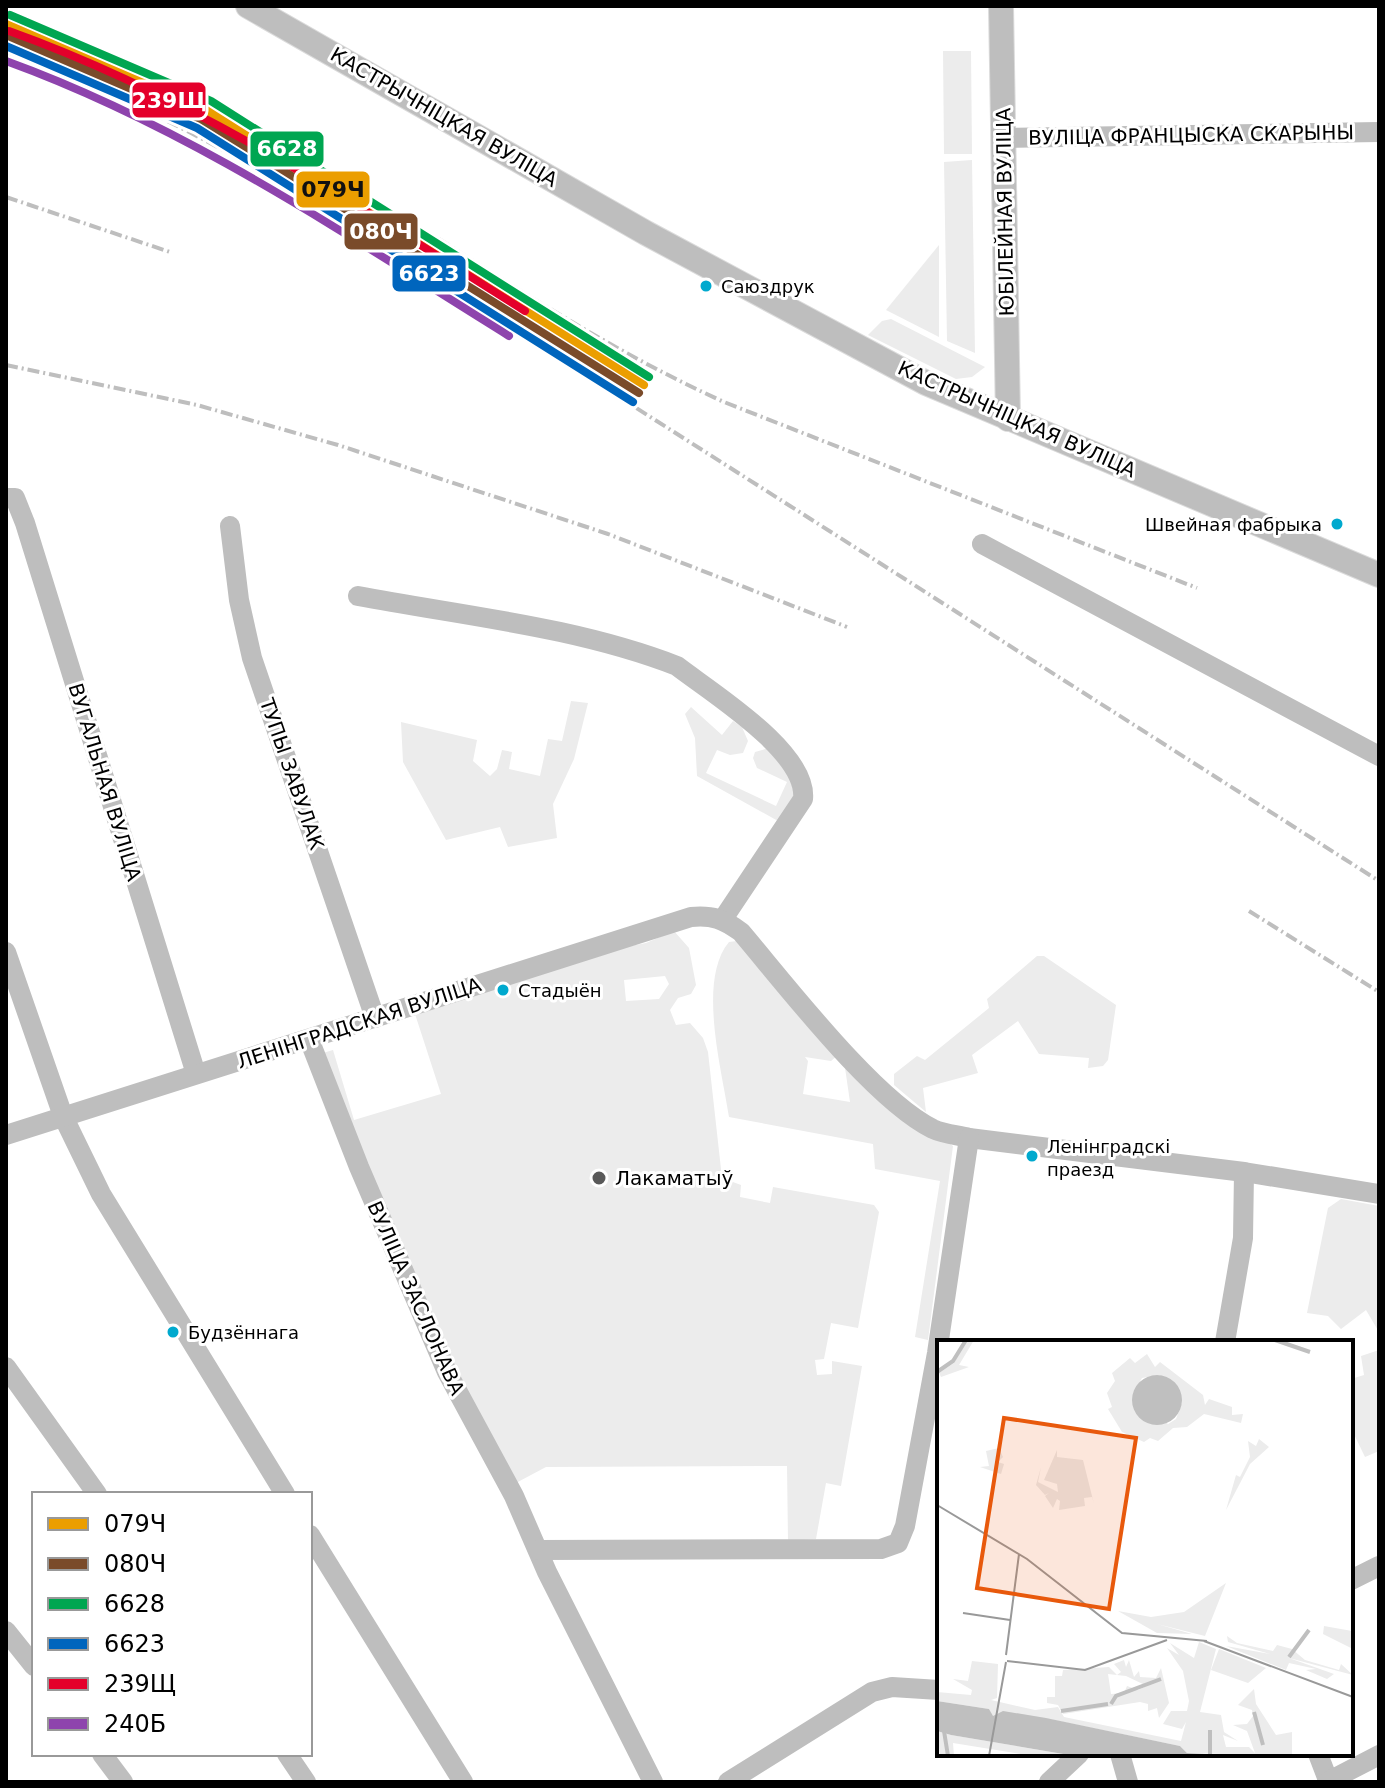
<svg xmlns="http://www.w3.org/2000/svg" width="1385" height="1788" font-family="'DejaVu Sans',sans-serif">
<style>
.green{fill:#ececec;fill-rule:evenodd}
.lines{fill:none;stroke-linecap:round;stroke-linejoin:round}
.major-casing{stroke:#dbdbdb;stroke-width:26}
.minor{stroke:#bebebe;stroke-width:20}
.major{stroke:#bebebe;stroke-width:24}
.rail{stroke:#bebebe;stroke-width:4;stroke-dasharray:12 4 2 4;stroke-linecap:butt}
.rail-1-casing{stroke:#fff;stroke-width:14}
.rail-2-casing{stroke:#fff;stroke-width:14}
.rail-3-casing{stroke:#fff;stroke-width:14}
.rail-4-casing{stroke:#fff;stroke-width:14}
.rail-5-casing{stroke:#fff;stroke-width:14}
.rail-6-casing{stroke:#fff;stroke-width:14}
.rail-1{stroke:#eb9e00;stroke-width:8}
.rail-2{stroke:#7a4b2a;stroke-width:8}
.rail-3{stroke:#00a651;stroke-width:8}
.rail-4{stroke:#0065bd;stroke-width:8}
.rail-5{stroke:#e4002b;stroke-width:8}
.rail-6{stroke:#8e44ad;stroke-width:8}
.bus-dot{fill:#00a9ce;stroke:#fff;stroke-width:3}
.poi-dot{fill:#595959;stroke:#fff;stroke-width:3}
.labels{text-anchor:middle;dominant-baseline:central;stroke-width:6;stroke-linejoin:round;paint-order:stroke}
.bus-label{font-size:18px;fill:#000;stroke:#fff;text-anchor:start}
.street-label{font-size:20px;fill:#000;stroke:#fff}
.poi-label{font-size:20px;fill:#000;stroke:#fff;text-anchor:start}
.inset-river{fill:none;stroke:#bfbfbf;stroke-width:4}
.inset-road{fill:none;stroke:#999;stroke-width:2}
.view{fill:#e8590c;fill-opacity:0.15;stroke:#e8590c;stroke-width:4}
.inset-edge{fill:none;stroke:#000;stroke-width:4}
.line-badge{stroke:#fff;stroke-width:3}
.badge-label{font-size:22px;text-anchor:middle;font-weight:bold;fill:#fff}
.pale-badge-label{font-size:22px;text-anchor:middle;font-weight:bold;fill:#111}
</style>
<rect width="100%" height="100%" fill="#fff"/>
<!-- green -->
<g class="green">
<polygon points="943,51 971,51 972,154 944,154"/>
<polygon points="972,160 975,353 947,341 944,162"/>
<polygon points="939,245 939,337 886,310"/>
<polygon points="891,319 985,367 972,377 956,379 868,335 882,321"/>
<polygon points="571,701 588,703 574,759 553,804 557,838 508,847 500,827 446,840 403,762 401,722 477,740 473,761 490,776 497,769 502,750 512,752 509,769 540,776 548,739 562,741"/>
<polygon points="691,707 722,735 733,721 742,727 748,741 743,753 730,755 717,750 706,773 776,806 787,782 757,768 753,758 755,752 769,748 789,771 794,795 778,821 697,776 695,738 685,714"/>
<path d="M674 931 689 948 696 985 691 994 678 998 670 1010 676 1025 690 1023 703 1038 708 1052 722 1178 741 1185 740 1197 770 1203 773 1187 874 1205 879 1212 858 1328 831 1323 824 1359 815 1360 817 1375 832 1374V1361L862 1366 841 1486 826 1483 816 1539 788 1541 787 1466 546 1467 514 1484 454 1368 416 1284 323 1053 333 1050 354 1120 441 1094 415 1014 604 951 646 943ZM665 976 669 984 659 999 626 1001 624 980Z"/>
<path d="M737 941 838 1055 831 1061 805 1057 808 1061 803 1094 850 1102 844 1061 953 1146 928 1340 915 1337 940 1181 875 1169 873 1144 729 1117C722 1070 697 980 729 942Z"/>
<polygon points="1037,956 1044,956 1116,1005 1108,1060 1103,1066 1088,1068 1089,1058 1039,1054 1018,1021 972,1055 978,1073 923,1088 926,1112 894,1085 894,1074 917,1056 925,1060 989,1008 987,999"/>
<polygon points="1341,1199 1379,1206 1379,1332 1366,1310 1341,1329 1328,1316 1307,1313 1328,1208"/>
<polygon points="1379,1350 1379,1451 1365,1457 1351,1428 1351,1379 1364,1375 1361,1356"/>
</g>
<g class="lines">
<defs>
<g id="major">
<polyline points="248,6 646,233 926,383 1379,575"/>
<polyline points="1001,6 1008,419"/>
</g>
</defs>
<!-- major casing -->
<use href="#major" class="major-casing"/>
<!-- minor -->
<g class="minor">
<polyline points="1003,138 1379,132"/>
<polyline points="6,498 15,498 25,523 196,1074"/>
<polyline points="230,526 239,600 252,658 375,1018"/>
<polyline points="982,544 1379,756"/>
<path d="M358 596C464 616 577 627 677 666 712 693 808 752 803 799L723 919"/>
<polyline points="6,952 63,1116 101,1194 285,1494"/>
<polyline points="309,1039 359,1167 447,1372 514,1496 547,1572 653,1782"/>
<path d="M6 1135 691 917C713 915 723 919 741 932 786 985 874 1100 933 1129 944 1134 957 1135 969 1138L1244 1172 1379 1194"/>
<polyline points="1225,1342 1243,1238 1244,1172"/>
<polyline points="6,1367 97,1494"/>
<polyline points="310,1535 463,1782"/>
<polyline points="539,1550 881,1549 898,1543 905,1526 937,1353 969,1138"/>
<polyline points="1351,1580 1379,1566"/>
<polyline points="6,1631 34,1666"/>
<polyline points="102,1754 123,1782"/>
<polyline points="287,1754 306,1782"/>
<polyline points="1120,1754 1128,1782"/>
<polyline points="1318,1754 1328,1780"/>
<polyline points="728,1782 872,1692 892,1687 939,1690"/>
<polyline points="1049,1782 1079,1754"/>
<polyline points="1327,1782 1379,1755"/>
</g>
<!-- major -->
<use href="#major" class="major"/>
<!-- rail -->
<g class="rail">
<path d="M6 52C103 85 194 133 283 183L1379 881"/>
<polyline points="6,197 170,252"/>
<path d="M439 239C532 299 623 356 724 402L1197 588"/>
<polyline points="6,365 197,405 338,445 608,534 847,627"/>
<polyline points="1249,911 1379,992"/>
</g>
<defs>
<polyline id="rail-1" points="6,24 206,110 644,385"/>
<polyline id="rail-2" points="6,35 201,119 639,393"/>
<polyline id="rail-3" points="10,15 211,101 649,377"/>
<polyline id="rail-4" points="6,46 197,128 633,402"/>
<path id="rail-5" d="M9 31C196 98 358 206 525 311"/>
<path id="rail-6" d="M6 61C188 127 346 235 509 336"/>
</defs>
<!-- rail-1 casing -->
<use href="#rail-1" class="rail-1-casing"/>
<!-- rail-2 casing -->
<use href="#rail-2" class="rail-2-casing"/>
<!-- rail-3 casing -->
<use href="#rail-3" class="rail-3-casing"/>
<!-- rail-4 casing -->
<use href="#rail-4" class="rail-4-casing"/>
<!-- rail-5 casing -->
<use href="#rail-5" class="rail-5-casing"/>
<!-- rail-6 casing -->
<use href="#rail-6" class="rail-6-casing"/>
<!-- rail-1 -->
<use href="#rail-1" class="rail-1"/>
<!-- rail-2 -->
<use href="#rail-2" class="rail-2"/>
<!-- rail-3 -->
<use href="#rail-3" class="rail-3"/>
<!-- rail-4 -->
<use href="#rail-4" class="rail-4"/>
<!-- rail-5 -->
<use href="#rail-5" class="rail-5"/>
<!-- rail-6 -->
<use href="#rail-6" class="rail-6"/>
</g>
<!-- markers -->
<g class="bus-dot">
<circle cx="706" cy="286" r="7"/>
<circle cx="1337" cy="524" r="7"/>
<circle cx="503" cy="990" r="7"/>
<circle cx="1032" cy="1156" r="7"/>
<circle cx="173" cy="1332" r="7"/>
</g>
<circle class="poi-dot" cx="599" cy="1178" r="8"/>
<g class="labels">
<!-- bus labels -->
<g class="bus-label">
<text x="721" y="286">Саюздрук</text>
<text x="1322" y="524" text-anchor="end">Швейная фабрыка</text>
<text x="518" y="990">Стадыён</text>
<text x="1047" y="1146">Ленінградскі<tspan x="1047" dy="23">праезд</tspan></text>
<text x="188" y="1332">Будзённага</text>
</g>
<!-- street labels -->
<g class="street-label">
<text transform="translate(444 117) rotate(30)">КАСТРЫЧНІЦКАЯ ВУЛІЦА</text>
<text transform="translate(1191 135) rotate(-1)">ВУЛІЦА ФРАНЦЫСКА СКАРЫНЫ</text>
<text transform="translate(1005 212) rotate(-91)">ЮБІЛЕЙНАЯ ВУЛІЦА</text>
<text transform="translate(1017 419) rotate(24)">КАСТРЫЧНІЦКАЯ ВУЛІЦА</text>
<text transform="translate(292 774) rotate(71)">ТУПЫ ЗАВУЛАК</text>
<text transform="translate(105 782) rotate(73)">ВУГАЛЬНАЯ ВУЛІЦА</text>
<text transform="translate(359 1023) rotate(-18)">ЛЕНІНГРАДСКАЯ ВУЛІЦА</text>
<text transform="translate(416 1298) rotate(66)">ВУЛІЦА ЗАСЛОНАВА</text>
</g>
<!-- poi labels -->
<g class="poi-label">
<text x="615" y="1178">Лакаматыў</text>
</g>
</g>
<!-- overview -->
<g transform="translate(937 1340)">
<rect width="416" height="416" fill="#fff"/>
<path d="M30 0H37L22 25 32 27 4 37 2 33 17 23ZM210 14 218 27 223 22 266 55 268 65 272 59 295 67V75L306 74 304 83 267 74 250 87 236 88 221 101 213 98 207 102 185 92 171 69 175 67 170 53 178 41 175 33 193 18 198 23ZM222 35 235 42 245 63 239 79 231 84 196 54 205 38ZM322 99 332 107 313 124 289 170 299 135 303 137 313 117 311 101 319 106ZM62 108 66 117 61 122 67 124 64 134 43 127 52 126 49 111ZM120 110V117L146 120 157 164 155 157 147 158 148 166 122 170 123 161 120 159 116 168 108 156 112 153 108 155 99 145 104 127 101 142 121 152 120 144 107 140ZM289 243 268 296 220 284 255 294 220 293 181 271 214 277 247 272ZM387 286 415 291 416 309 386 294ZM290 296 300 303 336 311 340 305 355 309 368 320 402 330 404 324 416 335 352 318 397 334 390 339 369 330 379 329 352 323 349 330 289 306 333 314 291 302ZM262 302 279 309 263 372 284 375 287 392 301 401 286 395 289 407H312L318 413 310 391 296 385 310 384 316 376 315 370 301 365 317 349 319 364 339 395 355 392V416L250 413 243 406 112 379 55 376 52 369 0 361V352L34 355 35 350 16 339 31 341 35 321 61 324 60 358 54 360 98 370 121 367 127 377 244 401 249 382 245 389 226 384 234 371H250L252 361 246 331 230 308 242 315 233 303 257 318ZM282 309 329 328 311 343 274 330ZM187 320 189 327 192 320 197 337 202 331 203 337 219 338 224 328 232 363 222 378 220 368 211 371V364L203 362 126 374 121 365 110 363V357H118V336H125L126 330 172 327 180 335 184 332 177 324ZM171 334 189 336 210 346 201 350 190 346 187 353 174 354ZM0 391 14 395 138 416H96L16 403 17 416H3Z" fill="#ececec" fill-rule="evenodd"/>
<path d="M195 60a25 25 0 1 1 50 0a25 25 0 1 1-50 0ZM0 361 52 369 56 376 66 371 109 378 243 406 250 413 306 416H138L14 395 0 391Z" fill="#bfbfbf"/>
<path class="inset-river" d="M338 0 373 12M0 32 16 21 29 0M352 317 372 290M174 364 179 356 224 339M124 371 171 364M317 372 326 405M273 390V416M7 391 11 416"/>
<path class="inset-road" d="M0 165 90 219 185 293 270 301M26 273 73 280M267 301 416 357M69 315 82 214M70 321 148 330 230 300M52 416 69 322"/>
<path class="view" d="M67 78 199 98 172 269 40 248Z"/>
<rect width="416" height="416" class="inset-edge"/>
</g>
<g class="line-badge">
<rect x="131" y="81" width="76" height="38" rx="8" fill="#e4002b"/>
<rect x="249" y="130" width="76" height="38" rx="8" fill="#00a651"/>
<rect x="295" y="170" width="76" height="39" rx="8" fill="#eb9e00"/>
<rect x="343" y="212" width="76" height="39" rx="8" fill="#7a4b2a"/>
<rect x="391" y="254" width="76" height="39" rx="8" fill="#0065bd"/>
</g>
<g class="badge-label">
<text x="169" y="108">239Щ</text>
<text x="287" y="156">6628</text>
<text x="381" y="239">080Ч</text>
<text x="429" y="281">6623</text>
</g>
<g class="pale-badge-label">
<text x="333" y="197">079Ч</text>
</g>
<!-- border -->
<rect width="1385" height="1788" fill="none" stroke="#000000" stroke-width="16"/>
<!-- legend -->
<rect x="32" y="1492" width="280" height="264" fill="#ffffff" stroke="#999999" stroke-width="2"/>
<rect x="48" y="1518" width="40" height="12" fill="#eb9e00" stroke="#999999" stroke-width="2"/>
<text x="104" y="1532" font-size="24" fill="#000000">079Ч</text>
<rect x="48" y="1558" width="40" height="12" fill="#7a4b2a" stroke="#999999" stroke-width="2"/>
<text x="104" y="1572" font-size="24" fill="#000000">080Ч</text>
<rect x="48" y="1598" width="40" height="12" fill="#00a651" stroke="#999999" stroke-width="2"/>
<text x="104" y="1612" font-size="24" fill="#000000">6628</text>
<rect x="48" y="1638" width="40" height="12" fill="#0065bd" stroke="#999999" stroke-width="2"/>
<text x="104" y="1652" font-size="24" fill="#000000">6623</text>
<rect x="48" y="1678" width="40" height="12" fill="#e4002b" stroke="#999999" stroke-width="2"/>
<text x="104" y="1692" font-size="24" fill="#000000">239Щ</text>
<rect x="48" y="1718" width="40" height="12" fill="#8e44ad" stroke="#999999" stroke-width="2"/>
<text x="104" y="1732" font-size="24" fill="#000000">240Б</text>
</svg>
